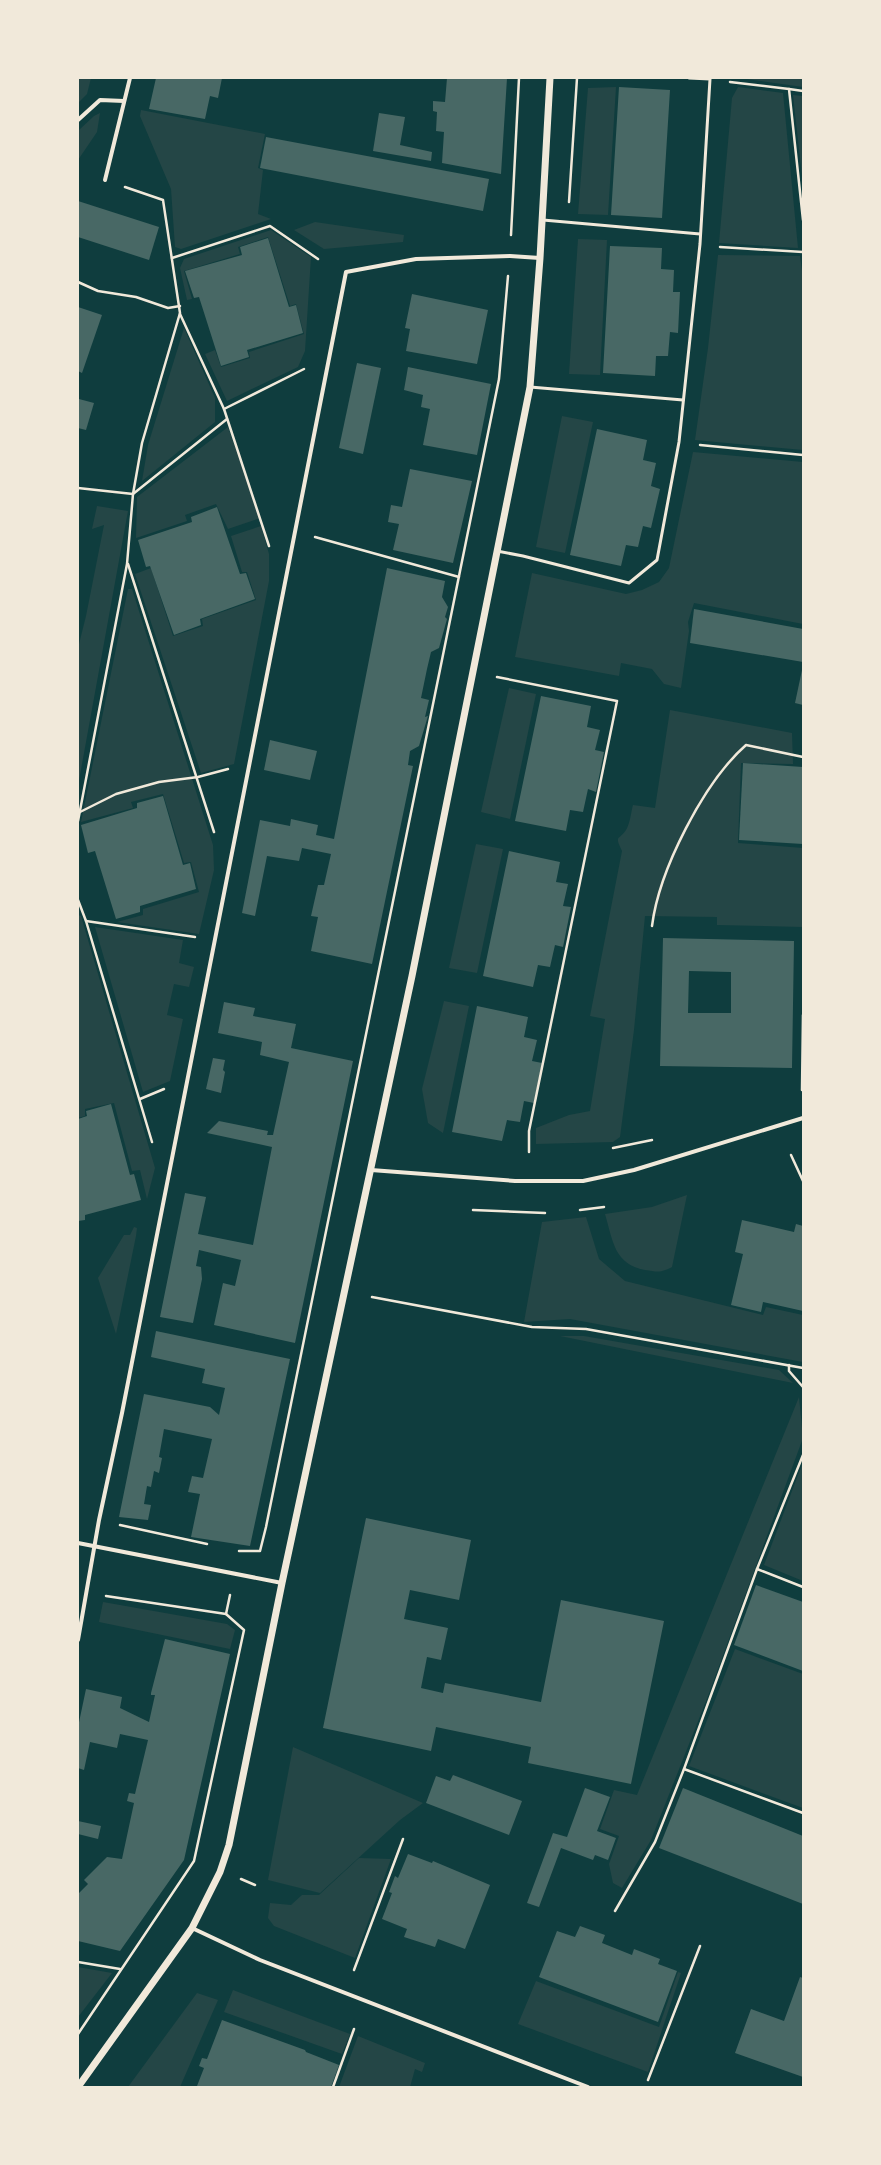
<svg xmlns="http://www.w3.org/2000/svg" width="881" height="2165" font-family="'Alegreya Sans',sans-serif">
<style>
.green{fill:#244646}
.building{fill:#486865;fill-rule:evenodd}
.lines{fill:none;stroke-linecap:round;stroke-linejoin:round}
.path{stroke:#f1e9da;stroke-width:2.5}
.service{stroke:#f1e9da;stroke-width:3}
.minor{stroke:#f1e9da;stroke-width:4}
.tertiary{stroke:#f1e9da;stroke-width:7}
</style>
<rect width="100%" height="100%" fill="#0f3d3e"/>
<!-- green -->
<g class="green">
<polygon points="78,78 91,78 87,94 78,103"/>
<polygon points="740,78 803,78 803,87"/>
<polygon points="616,87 608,215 578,214 588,88"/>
<polygon points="738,87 783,93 798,248 719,243 732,98"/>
<polygon points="793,95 803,96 803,185"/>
<polygon points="141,110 265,134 258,168 263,170 258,214 271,219 181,249 175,247 171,189 140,116"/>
<polygon points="100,113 97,132 78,160 78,131 94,116"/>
<polygon points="315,222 404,235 403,242 324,249 294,230"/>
<polygon points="271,230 311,257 305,351 298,367 227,401 205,354 215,350 221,367 250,358 249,352 304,334 296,304 290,306 268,237 238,247 240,254 184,271 192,299 187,300 180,268 184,259"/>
<polygon points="578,239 607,240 600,375 569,374"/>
<polygon points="718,255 800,256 803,278 803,450 695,440 708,348"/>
<polygon points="184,328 215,398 215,422 142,481 148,445"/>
<polygon points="562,416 593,422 565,553 536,547"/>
<polygon points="228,427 260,518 228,529 216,504 185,515 187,521 136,538 137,497"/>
<polygon points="693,452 803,462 803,624 694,603 688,622 689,631 681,688 664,684 652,669 621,663 619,676 515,657 532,573 626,594 642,590 659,582 669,568"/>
<polygon points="97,506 128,511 78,786 78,648 86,616 104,525 92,529"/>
<polygon points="261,526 269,554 269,581 234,764 201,773 135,574 151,568 173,636 203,626 202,619 256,600 247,572 242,572 231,536"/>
<polygon points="128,589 132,589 213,845 214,870 199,934 117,922 143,915 143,909 199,892 191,862 184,863 163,794 131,802 133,808 81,822"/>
<polygon points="509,688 536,694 510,819 481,812"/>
<path d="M670 710 792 733 793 764 741 763 738 843 803 848V927L717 925V917L645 916 634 1030 620 1137 613 1142 536 1144V1128L569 1115 590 1111 605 1019 590 1016 622 851C614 834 619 841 626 830 630 824 631 812 633 805L655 808Z"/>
<polygon points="476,844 503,849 477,973 449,968"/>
<polygon points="78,915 81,916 155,1168 147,1199 140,1170 132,1171 114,1103 85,1109 85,1116 78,1118"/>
<polygon points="95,927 183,940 179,963 194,967 189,987 174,984 167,1015 183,1019 170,1081 143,1092"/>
<polygon points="444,1001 469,1006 443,1133 428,1123 422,1089"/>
<path d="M687 1195 672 1267C660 1273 658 1272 645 1270 614 1264 613 1241 605 1214L652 1207Z"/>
<polygon points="586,1217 599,1259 625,1281 763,1315 766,1307 803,1315 803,1362 570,1319 524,1322 542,1222"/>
<polygon points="134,1227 137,1228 136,1236 116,1334 98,1278 124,1235 130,1235"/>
<polygon points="560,1336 584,1336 779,1370 793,1383"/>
<polygon points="799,1397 803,1438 708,1696 651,1840 622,1888 613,1883 609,1864 619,1836 600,1829 614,1790 637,1795"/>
<polygon points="803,1462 803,1581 764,1565"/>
<polygon points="103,1602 227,1624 235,1630 230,1649 99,1622"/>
<polygon points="735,1649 803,1674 803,1808 689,1766"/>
<polygon points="293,1747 423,1803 400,1820 320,1893 268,1880"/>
<polygon points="359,1858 391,1859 355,1958 274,1926 268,1918 270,1903 291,1905 302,1895 319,1895"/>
<polygon points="78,1967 112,1973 78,2017"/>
<polygon points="678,1972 681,1973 648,2072 518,2024 536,1981 659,2027"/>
<polygon points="233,1990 350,2034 342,2054 224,2012"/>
<polygon points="197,1993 218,2000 180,2087 128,2087"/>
<polygon points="358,2036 425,2063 422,2072 415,2069 410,2087 339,2087"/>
</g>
<!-- building -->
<g class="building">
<polygon points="156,78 222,78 218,98 210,96 205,119 149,109"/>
<polygon points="447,78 507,78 501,174 442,163 444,132 436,131 437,112 433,111 433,101 445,102"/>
<polygon points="619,87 670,90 662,218 611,215"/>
<polygon points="379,113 405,117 400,145 432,152 431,161 373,151"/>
<polygon points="266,137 489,179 483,211 260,168"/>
<polygon points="78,201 159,227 149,260 78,237"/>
<polygon points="268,238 289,307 296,305 303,333 247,350 249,357 221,366 199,297 194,298 185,271 242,255 240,247"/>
<polygon points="610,246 662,248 661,269 674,270 673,292 680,292 678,333 670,332 668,356 656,356 655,376 603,373"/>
<polygon points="412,294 488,310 477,364 406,351 410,329 405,328"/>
<polygon points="78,307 102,315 82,373 78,371"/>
<polygon points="357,363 381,368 363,454 339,448"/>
<polygon points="408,367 491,384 477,455 423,445 430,409 421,407 423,395 404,390"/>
<polygon points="79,399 94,403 86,430 78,428"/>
<polygon points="597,429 647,440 643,460 656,463 651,486 660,489 651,528 643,526 638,547 626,545 621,566 570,555"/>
<polygon points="410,469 472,481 453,563 393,550 399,524 388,522 391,505 402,507"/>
<polygon points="217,507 240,574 246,573 255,599 200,619 201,625 174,635 150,566 146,567 138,540 192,522 191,517"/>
<polygon points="387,568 445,581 442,597 448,607 445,617 447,619 439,648 431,652 427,669 421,698 429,700 425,717 428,716 419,746 410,751 408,765 413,766 372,964 311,951 318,917 311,916 318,885 324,885 331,854 302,848 299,861 267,856 255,916 242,913 260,820 290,826 291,819 318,825 316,835 334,839"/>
<polygon points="694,609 803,629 803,662 690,643"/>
<polygon points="802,670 803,670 803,705 795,703"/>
<polygon points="541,696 591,706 587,727 600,730 595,750 604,752 596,792 588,789 583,812 570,810 566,831 515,821"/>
<polygon points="270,740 317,751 310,780 264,770"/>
<polygon points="743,763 803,767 803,844 739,840"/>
<polygon points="163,796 183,865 190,863 196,889 140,906 140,912 116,919 95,851 88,853 81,825 137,808 137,803"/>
<polygon points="509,851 560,862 556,882 568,884 563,906 571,907 563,947 555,945 550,967 538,965 533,987 483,976"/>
<path d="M663 938 794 941 792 1068 660 1066ZM689 971 731 972V1013H688Z"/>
<polygon points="224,1002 255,1008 253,1016 296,1024 291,1048 353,1061 295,1343 214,1325 223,1283 235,1286 241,1260 199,1250 196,1266 201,1267 202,1279 193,1323 160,1317 185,1193 206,1197 198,1234 253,1245 272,1147 207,1133 219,1121 268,1131 267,1135 273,1135 289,1062 260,1055 262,1042 218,1033"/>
<polygon points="477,1006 528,1017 524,1037 537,1040 532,1061 542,1063 534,1103 524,1101 520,1122 507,1120 502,1141 452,1132"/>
<polygon points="213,1058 225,1060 223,1070 225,1072 221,1093 206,1089"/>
<polygon points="111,1104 130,1175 134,1174 141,1200 85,1215 85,1220 78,1221 78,1119 87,1116 86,1111"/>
<polygon points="742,1220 794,1232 796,1224 803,1226 803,1311 763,1302 761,1312 731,1305 743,1254 735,1252"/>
<polygon points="156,1331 290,1359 250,1546 191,1537 200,1494 188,1492 192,1476 203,1478 212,1439 164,1429 159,1457 162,1458 159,1473 154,1471 151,1487 147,1486 144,1504 151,1505 148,1520 119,1517 144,1394 210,1407 219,1415 225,1388 202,1383 205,1369 151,1357"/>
<polygon points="366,1518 471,1540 459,1600 410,1590 404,1619 448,1628 441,1660 427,1657 421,1688 443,1693 445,1683 541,1702 561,1600 664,1621 631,1784 528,1763 531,1747 436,1727 431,1751 323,1728"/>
<polygon points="756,1585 803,1602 803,1671 734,1645"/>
<polygon points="165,1639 230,1654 184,1860 120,1951 78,1941 78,1894 88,1884 84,1880 107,1857 122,1859 134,1803 127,1801 129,1793 135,1794 148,1740 120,1734 117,1748 90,1742 84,1770 78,1768 78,1727 86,1689 122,1697 120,1708 149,1722 155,1695 151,1695 151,1693"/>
<polygon points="453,1775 522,1801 509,1835 426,1803 436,1776 450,1781"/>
<polygon points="585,1788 610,1797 597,1831 616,1838 608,1860 595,1855 593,1860 561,1848 539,1907 527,1903 553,1833 567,1837"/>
<polygon points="683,1788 803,1836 803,1904 659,1848"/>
<polygon points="78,1821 101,1826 98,1839 78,1834"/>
<polygon points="408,1854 432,1863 433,1861 490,1885 465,1949 438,1939 435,1947 404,1937 407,1929 382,1919 392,1893 389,1892 395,1876 398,1878"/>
<polygon points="580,1926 605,1935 602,1943 632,1955 634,1949 660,1959 658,1964 677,1971 658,2022 539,1977 557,1931 575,1937"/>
<polygon points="800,1977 803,1978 803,2077 735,2053 751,2009 784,2021"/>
<polygon points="222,2020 305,2050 306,2052 339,2065 331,2087 197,2086 204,2068 199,2066 202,2058 207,2059"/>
</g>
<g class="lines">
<!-- path -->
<g class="path">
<polyline points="730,82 789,89 803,220"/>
<polyline points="789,89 803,91"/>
<polyline points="569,202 577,78"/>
<polyline points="511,235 519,78"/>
<polyline points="720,247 803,252"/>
<polyline points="172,258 270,226 318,259"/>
<polyline points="78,282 98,291 136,297 168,308 180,306"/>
<polyline points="180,314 224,409 269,546"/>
<polyline points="224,409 304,369"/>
<polyline points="700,445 803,455"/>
<polyline points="78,488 133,494 227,419"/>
<polyline points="315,537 459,577"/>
<polyline points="128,564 214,832"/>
<polyline points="497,677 617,701 529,1131 529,1152"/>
<polyline points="80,812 116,794 159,782 198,777 228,769"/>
<polyline points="78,821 127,564 133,494 142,443 180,313 163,200 125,187"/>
<polyline points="78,900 86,921 152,1142"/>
<polyline points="86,921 195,937"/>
<path d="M652 926C659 870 704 782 746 745L803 757V756"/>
<polyline points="802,1090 803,1015"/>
<polyline points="140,1099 164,1089"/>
<polyline points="613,1148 652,1140"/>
<polyline points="791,1155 803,1181"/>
<polyline points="473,1210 545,1213"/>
<polyline points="580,1210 604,1207"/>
<polyline points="372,1297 532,1327 586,1329 803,1368"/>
<polyline points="789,1365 789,1371 803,1387"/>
<polyline points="120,1525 207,1544"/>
<polyline points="239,1551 260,1551 266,1527 499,379 508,276"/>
<polyline points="757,1569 803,1587"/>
<polyline points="226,1614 230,1595"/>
<polyline points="684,1769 803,1813"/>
<polyline points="241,1879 255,1885"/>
<polyline points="615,1911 655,1842 684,1769 757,1569 803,1455"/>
<polyline points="78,1962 120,1969"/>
<polyline points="354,1970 403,1839"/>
<polyline points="78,2034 194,1861 244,1630 226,1614 106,1596"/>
<polyline points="648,2080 700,1946"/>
<polyline points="333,2087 354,2029"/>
</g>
<!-- service -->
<g class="service">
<polyline points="543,220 700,234"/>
<polyline points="530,387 683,400"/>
<polyline points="497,551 523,556 629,583 657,560 679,442 700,244 710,79 689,78"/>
</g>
<!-- minor -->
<g class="minor">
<polyline points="78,120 100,100 124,101"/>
<polyline points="105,180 130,78"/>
<polyline points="371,1170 515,1181 583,1181 634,1170 803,1118"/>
<polyline points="78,1543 282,1583"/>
<polyline points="78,1640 99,1520 122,1413 346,272 416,259 510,256 540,258"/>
<polyline points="192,1928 260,1960 588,2087"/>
</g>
<!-- tertiary -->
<polyline class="tertiary" points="78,2087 192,1928 220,1872 229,1845 282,1583 412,976 530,387 540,258 550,78"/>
</g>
<!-- border -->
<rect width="881" height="2165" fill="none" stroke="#f1e9da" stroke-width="158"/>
</svg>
